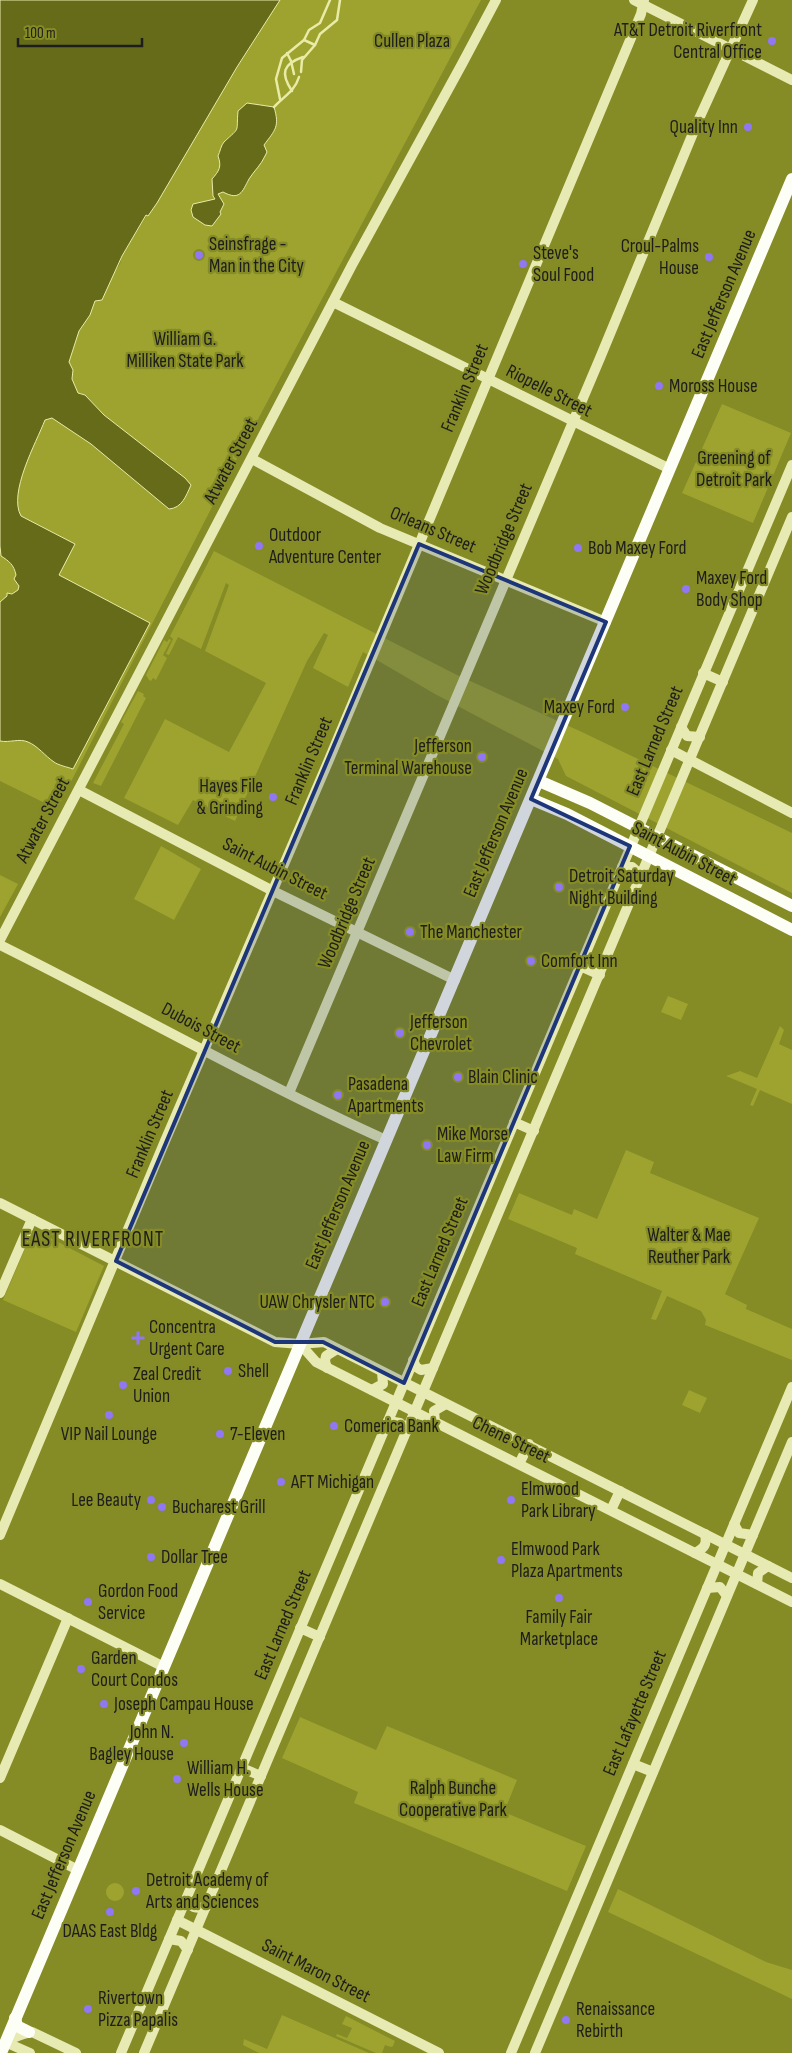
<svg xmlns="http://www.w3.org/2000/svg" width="792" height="2053" font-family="'Sofia Sans Condensed',sans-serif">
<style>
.green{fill:#9ea32f}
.water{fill:#666b1a;stroke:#e9eba7}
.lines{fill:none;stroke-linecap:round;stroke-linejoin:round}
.stream{stroke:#e9eba7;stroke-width:2.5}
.minor{stroke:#e8eab3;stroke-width:10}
.major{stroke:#fdfef6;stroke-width:12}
.marked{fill:#1d367a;fill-opacity:0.2;stroke:#1d367a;stroke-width:4;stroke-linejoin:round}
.poi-dot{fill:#9077f4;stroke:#858b25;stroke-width:2}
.labels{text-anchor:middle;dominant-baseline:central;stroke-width:4.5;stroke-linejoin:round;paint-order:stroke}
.poi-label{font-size:19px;fill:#1d1d1d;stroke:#858b25;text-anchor:start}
.park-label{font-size:19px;fill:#1c1d1b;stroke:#858b25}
.street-label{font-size:19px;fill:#1d1d1d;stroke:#858b25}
.quarter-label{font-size:21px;letter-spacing:1px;fill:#1d1d1d;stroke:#858b25}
</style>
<rect width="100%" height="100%" fill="#858b25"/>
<!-- green -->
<g class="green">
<path d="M280 0H481L232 468 57 809 0 781V741C10 743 19 738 28 742 38 746 45 756 54 762 58 765 67 767 73 769L150 623 58 575 75 544 21 516C8 493 36 443 45 420L52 418 91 444 169 509 175 508 104 415 85 395 78 393 72 379 73 370 69 362 79 331 90 315 95 301 120 264 122 256 147 215 148 216 237 67Z"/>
<polygon points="722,404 791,433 753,523 682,493"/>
<path d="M0 546 1 556C14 564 16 573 19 586 18 592 13 595 8 593L7 596 0 602Z"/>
<polygon points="214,551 455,674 584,733 792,833 792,893 566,776 558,759 435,694 363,652 348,687 313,668 328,635 324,633 307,661 235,821 193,800 178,825 124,798 165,719 229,752 266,683 205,651 229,585 226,583 201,649 178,637 169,655 166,654 173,639 170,636"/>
<polygon points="169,639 171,640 163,655 167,658 156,680 153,678 151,681 149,680 146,675 164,640 167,642"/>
<polygon points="138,691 144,694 143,696 146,698 101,786 93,783 124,724 121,722"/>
<polygon points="161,846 201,869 174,920 134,899"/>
<polygon points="0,875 18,884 0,917"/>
<polygon points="668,996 688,1004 681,1020 661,1012"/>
<polygon points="780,1026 784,1030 779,1044 792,1050 792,1104 760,1090 753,1106 750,1105 757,1089 726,1076 740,1071 757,1078"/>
<polygon points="626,1150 654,1162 650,1173 759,1218 725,1294 747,1305 746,1309 792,1329 792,1360 705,1325 706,1320 701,1311 667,1296 656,1320 651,1319 662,1291 575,1254 577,1248 508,1219 519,1193 572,1215 574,1209 597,1219"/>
<polygon points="35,1230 104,1266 76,1332 3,1300 30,1237"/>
<polygon points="689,1390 707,1398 700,1413 682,1405"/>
<polygon points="300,1717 376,1750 387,1726 517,1780 504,1812 586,1846 567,1891 354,1803 358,1792 282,1758"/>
<circle cx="115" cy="1892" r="9"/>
<polygon points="618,1889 766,1962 792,1970 792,1999 608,1912"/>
<polygon points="282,2015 369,2053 259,2053 243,2045 244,2039 267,2049"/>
<polygon points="346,2016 395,2041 393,2046 391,2047 385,2045 382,2053 376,2053 336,2036 337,2034 347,2038 352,2028 342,2024"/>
</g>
<!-- water -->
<g class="water">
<path d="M0 0H280L237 67 157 203 148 216 146 215 122 256 102 300 95 301 90 315 79 331 69 362 73 370 72 379 78 393 85 395 104 415 185 478 191 485C186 496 182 508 169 509L91 444 52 418 45 420C36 443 8 493 21 516L75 544 59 575 150 623 73 769C67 767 58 765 54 762 45 756 38 746 28 742 19 738 10 743 0 741V602L7 596V593L12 594 18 590 19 586 14 579 16 575C14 565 9 561 1 556L0 546Z"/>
<path d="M247 103 274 107C280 127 275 130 264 145L267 152 265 156C261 165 254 171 249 179 242 192 240 201 223 192L218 194 224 204 220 212 221 214 212 226 205 225 193 217 191 210 193 204 215 199 213 196 212 179C219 171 222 167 218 156 220 152 221 145 224 142 241 126 236 134 238 111Z"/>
</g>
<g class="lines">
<!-- stream -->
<g class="stream">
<polyline points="304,40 315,45"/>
<polyline points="287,53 291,61 294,74"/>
<polyline points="301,72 302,60 315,45 320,34 337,20 340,0"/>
<path d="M292 91C280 73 283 64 303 57"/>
<polyline points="280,99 276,79 282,58 304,40 309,30 320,23 330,0"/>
<path d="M274 107C283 97 295 91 299 77"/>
</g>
<!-- minor -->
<g class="minor">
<polyline points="634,0 792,80"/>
<polyline points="333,302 670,469"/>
<polyline points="252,459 380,528 606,622"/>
<polyline points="703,673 723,682"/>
<polyline points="681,727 687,736 700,737"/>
<polyline points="671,750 792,813"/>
<polyline points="79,790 273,891 455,980"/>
<polyline points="622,867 632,867 642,876"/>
<polyline points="0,940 352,265 462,64 496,0"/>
<path d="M0 945C129 1009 255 1081 386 1140"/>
<polyline points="580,966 600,975"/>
<polyline points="289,1093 600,358 698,121 753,0"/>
<polyline points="514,1122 534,1131"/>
<polyline points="0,1203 275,1342 300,1344 324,1342 792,1578"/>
<polyline points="0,1293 32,1219"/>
<polyline points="300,1344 316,1362 792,1602"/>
<polyline points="413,1360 416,1367 421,1370 433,1368"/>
<polyline points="327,1368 325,1361 326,1356 337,1349"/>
<polyline points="372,1390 383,1384 382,1372"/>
<polyline points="388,1421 400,1423 407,1431"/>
<polyline points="435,1422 434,1411 446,1404"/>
<polyline points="519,1464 529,1444"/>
<polyline points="611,1510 620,1491"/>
<polyline points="734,1524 739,1533 753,1535"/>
<polyline points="0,1535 165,1141 328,762 641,14 644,0"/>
<path d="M695 1553C705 1548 707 1544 705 1534"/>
<polyline points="0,1584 164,1667"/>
<polyline points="757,1584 758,1573 768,1566"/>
<polyline points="707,1588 720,1587 727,1596"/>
<polyline points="300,1628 320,1637"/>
<polyline points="633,1764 653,1772"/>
<polyline points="242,1768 261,1776"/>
<polyline points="0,1778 68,1618"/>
<polyline points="0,1830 78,1870"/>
<path d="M187 1898C190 1908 196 1909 206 1907"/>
<polyline points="177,1920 439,2053"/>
<polyline points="169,1939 181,1941 188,1950"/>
<path d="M30 2053 5 2042C9 2039 28 2032 32 2032L76 2053"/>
<polyline points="121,2053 792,465"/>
<polyline points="144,2053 792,517"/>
<polyline points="511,2053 792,1387"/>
<polyline points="535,2053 792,1442"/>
</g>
<!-- major -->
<g class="major">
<polyline points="539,781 590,803 792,906"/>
<polyline points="531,799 567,814 792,930"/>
<polyline points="15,2018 17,2026 29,2032"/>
<polyline points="1,2053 792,179"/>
</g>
</g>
<!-- marked area -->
<path class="marked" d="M419 544 606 622 531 799 630 846 404 1383 323 1342H275L116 1261Z"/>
<!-- markers -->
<g class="poi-dot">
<circle cx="772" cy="41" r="5"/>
<circle cx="748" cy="127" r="5"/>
<circle cx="199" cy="255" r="5"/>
<circle cx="709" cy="257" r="5"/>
<circle cx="523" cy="264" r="5"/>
<circle cx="659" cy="386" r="5"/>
<circle cx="259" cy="546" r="5"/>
<circle cx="578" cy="548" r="5"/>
<circle cx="686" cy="589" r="5"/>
<circle cx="625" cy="707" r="5"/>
<circle cx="482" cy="757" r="5"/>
<circle cx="273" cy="797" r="5"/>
<circle cx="559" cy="887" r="5"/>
<circle cx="410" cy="932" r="5"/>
<circle cx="531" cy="961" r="5"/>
<circle cx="400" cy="1033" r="5"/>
<circle cx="458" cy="1077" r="5"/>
<circle cx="338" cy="1095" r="5"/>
<circle cx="427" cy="1145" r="5"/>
<circle cx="385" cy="1302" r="5"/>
<path d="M135.5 1330.5h5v5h5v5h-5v5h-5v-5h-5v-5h5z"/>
<circle cx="228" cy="1371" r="5"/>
<circle cx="123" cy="1385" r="5"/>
<circle cx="109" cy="1415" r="5"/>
<circle cx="334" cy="1426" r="5"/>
<circle cx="220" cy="1434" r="5"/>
<circle cx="281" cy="1482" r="5"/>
<circle cx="151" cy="1500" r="5"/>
<circle cx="511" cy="1500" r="5"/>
<circle cx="162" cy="1507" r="5"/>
<circle cx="151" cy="1557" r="5"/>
<circle cx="501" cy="1560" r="5"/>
<circle cx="559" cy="1598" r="5"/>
<circle cx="88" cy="1602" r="5"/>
<circle cx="81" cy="1669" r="5"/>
<circle cx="104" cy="1704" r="5"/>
<circle cx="184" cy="1743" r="5"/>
<circle cx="177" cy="1779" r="5"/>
<circle cx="136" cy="1891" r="5"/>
<circle cx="110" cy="1912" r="5"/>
<circle cx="88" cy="2009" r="5"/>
<circle cx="566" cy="2020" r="5"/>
</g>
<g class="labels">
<!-- poi labels -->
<g class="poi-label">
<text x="762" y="30" text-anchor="end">AT&amp;T Detroit Riverfront<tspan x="762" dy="22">Central Office</tspan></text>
<text x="738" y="127" text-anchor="end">Quality Inn</text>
<text x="209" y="244">Seinsfrage -<tspan x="209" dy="22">Man in the City</tspan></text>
<text x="699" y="246" text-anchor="end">Croul-Palms<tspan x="699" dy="22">House</tspan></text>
<text x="533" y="253">Steve's<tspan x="533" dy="22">Soul Food</tspan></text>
<text x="669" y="386">Moross House</text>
<text x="269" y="535">Outdoor<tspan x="269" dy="22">Adventure Center</tspan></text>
<text x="588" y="548">Bob Maxey Ford</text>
<text x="696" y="578">Maxey Ford<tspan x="696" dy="22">Body Shop</tspan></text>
<text x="615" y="707" text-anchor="end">Maxey Ford</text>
<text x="472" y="746" text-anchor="end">Jefferson<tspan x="472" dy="22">Terminal Warehouse</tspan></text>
<text x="263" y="786" text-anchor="end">Hayes File<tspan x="263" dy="22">&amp; Grinding</tspan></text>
<text x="569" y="876">Detroit Saturday<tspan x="569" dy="22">Night Building</tspan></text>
<text x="420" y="932">The Manchester</text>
<text x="541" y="961">Comfort Inn</text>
<text x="410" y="1022">Jefferson<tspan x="410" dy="22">Chevrolet</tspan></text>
<text x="468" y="1077">Blain Clinic</text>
<text x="348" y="1084">Pasadena<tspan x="348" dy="22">Apartments</tspan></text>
<text x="437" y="1134">Mike Morse<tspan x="437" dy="22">Law Firm</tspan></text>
<text x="375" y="1302" text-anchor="end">UAW Chrysler NTC</text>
<text x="149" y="1327">Concentra<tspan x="149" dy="22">Urgent Care</tspan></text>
<text x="238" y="1371">Shell</text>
<text x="133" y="1374">Zeal Credit<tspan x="133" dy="22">Union</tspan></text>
<text x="344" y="1426">Comerica Bank</text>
<text x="109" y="1434" text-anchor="middle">VIP Nail Lounge</text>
<text x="230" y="1434">7-Eleven</text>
<text x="291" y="1482">AFT Michigan</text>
<text x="521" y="1489">Elmwood<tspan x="521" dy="22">Park Library</tspan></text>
<text x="141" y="1500" text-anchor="end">Lee Beauty</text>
<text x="172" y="1507">Bucharest Grill</text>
<text x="511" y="1549">Elmwood Park<tspan x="511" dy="22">Plaza Apartments</tspan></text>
<text x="161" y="1557">Dollar Tree</text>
<text x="98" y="1591">Gordon Food<tspan x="98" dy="22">Service</tspan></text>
<text x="559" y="1617" text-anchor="middle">Family Fair<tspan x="559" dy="22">Marketplace</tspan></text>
<text x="91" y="1658">Garden<tspan x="91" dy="22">Court Condos</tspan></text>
<text x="114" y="1704">Joseph Campau House</text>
<text x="174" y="1732" text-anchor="end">John N.<tspan x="174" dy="22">Bagley House</tspan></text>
<text x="187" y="1768">William H.<tspan x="187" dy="22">Wells House</tspan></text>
<text x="146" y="1880">Detroit Academy of<tspan x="146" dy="22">Arts and Sciences</tspan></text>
<text x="110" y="1931" text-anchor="middle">DAAS East Bldg</text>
<text x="98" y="1998">Rivertown<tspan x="98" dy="22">Pizza Papalis</tspan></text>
<text x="576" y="2009">Renaissance<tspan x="576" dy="22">Rebirth</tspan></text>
</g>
<!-- park labels -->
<g class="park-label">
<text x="412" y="41">Cullen Plaza</text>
<text x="185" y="339">William G.<tspan x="185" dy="22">Milliken State Park</tspan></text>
<text x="734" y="458">Greening of<tspan x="734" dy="22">Detroit Park</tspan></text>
<text x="689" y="1235">Walter &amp; Mae<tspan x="689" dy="22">Reuther Park</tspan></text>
<text x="453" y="1788">Ralph Bunche<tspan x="453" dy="22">Cooperative Park</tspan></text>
</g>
<!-- street labels -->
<g class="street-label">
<text transform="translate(724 294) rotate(-67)">East Jefferson Avenue</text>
<text transform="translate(465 388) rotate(-67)">Franklin Street</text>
<text transform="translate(549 391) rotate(27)">Riopelle Street</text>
<text transform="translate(231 461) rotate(-62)">Atwater Street</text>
<text transform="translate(433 530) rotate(23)">Orleans Street</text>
<text transform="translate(504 539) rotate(-67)">Woodbridge Street</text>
<text transform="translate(655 741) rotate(-67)">East Larned Street</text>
<text transform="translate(309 761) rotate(-67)">Franklin Street</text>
<text transform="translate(43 820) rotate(-62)">Atwater Street</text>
<text transform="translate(496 833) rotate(-67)">East Jefferson Avenue</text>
<text transform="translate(684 854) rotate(28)">Saint Aubin Street</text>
<text transform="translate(275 869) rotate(27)">Saint Aubin Street</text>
<text transform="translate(347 913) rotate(-67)">Woodbridge Street</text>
<text transform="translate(201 1028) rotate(28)">Dubois Street</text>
<text transform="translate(150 1134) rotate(-67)">Franklin Street</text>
<text transform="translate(338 1205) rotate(-67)">East Jefferson Avenue</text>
<text transform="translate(440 1252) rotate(-67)">East Larned Street</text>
<text transform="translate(511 1440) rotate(26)">Chene Street</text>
<text transform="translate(283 1625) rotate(-67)">East Larned Street</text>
<text transform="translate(635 1713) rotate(-67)">East Lafayette Street</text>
<text transform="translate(64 1855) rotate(-67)">East Jefferson Avenue</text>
<text transform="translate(316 1971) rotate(27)">Saint Maron Street</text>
</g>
<!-- quarter labels -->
<g class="quarter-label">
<text x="93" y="1239">EAST RIVERFRONT</text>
</g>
</g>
<!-- scale -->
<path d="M18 38v8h124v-8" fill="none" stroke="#1d1d1d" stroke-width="2.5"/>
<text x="25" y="38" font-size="15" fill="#1d1d1d" stroke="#858b25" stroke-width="4" paint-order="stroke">100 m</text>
</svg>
